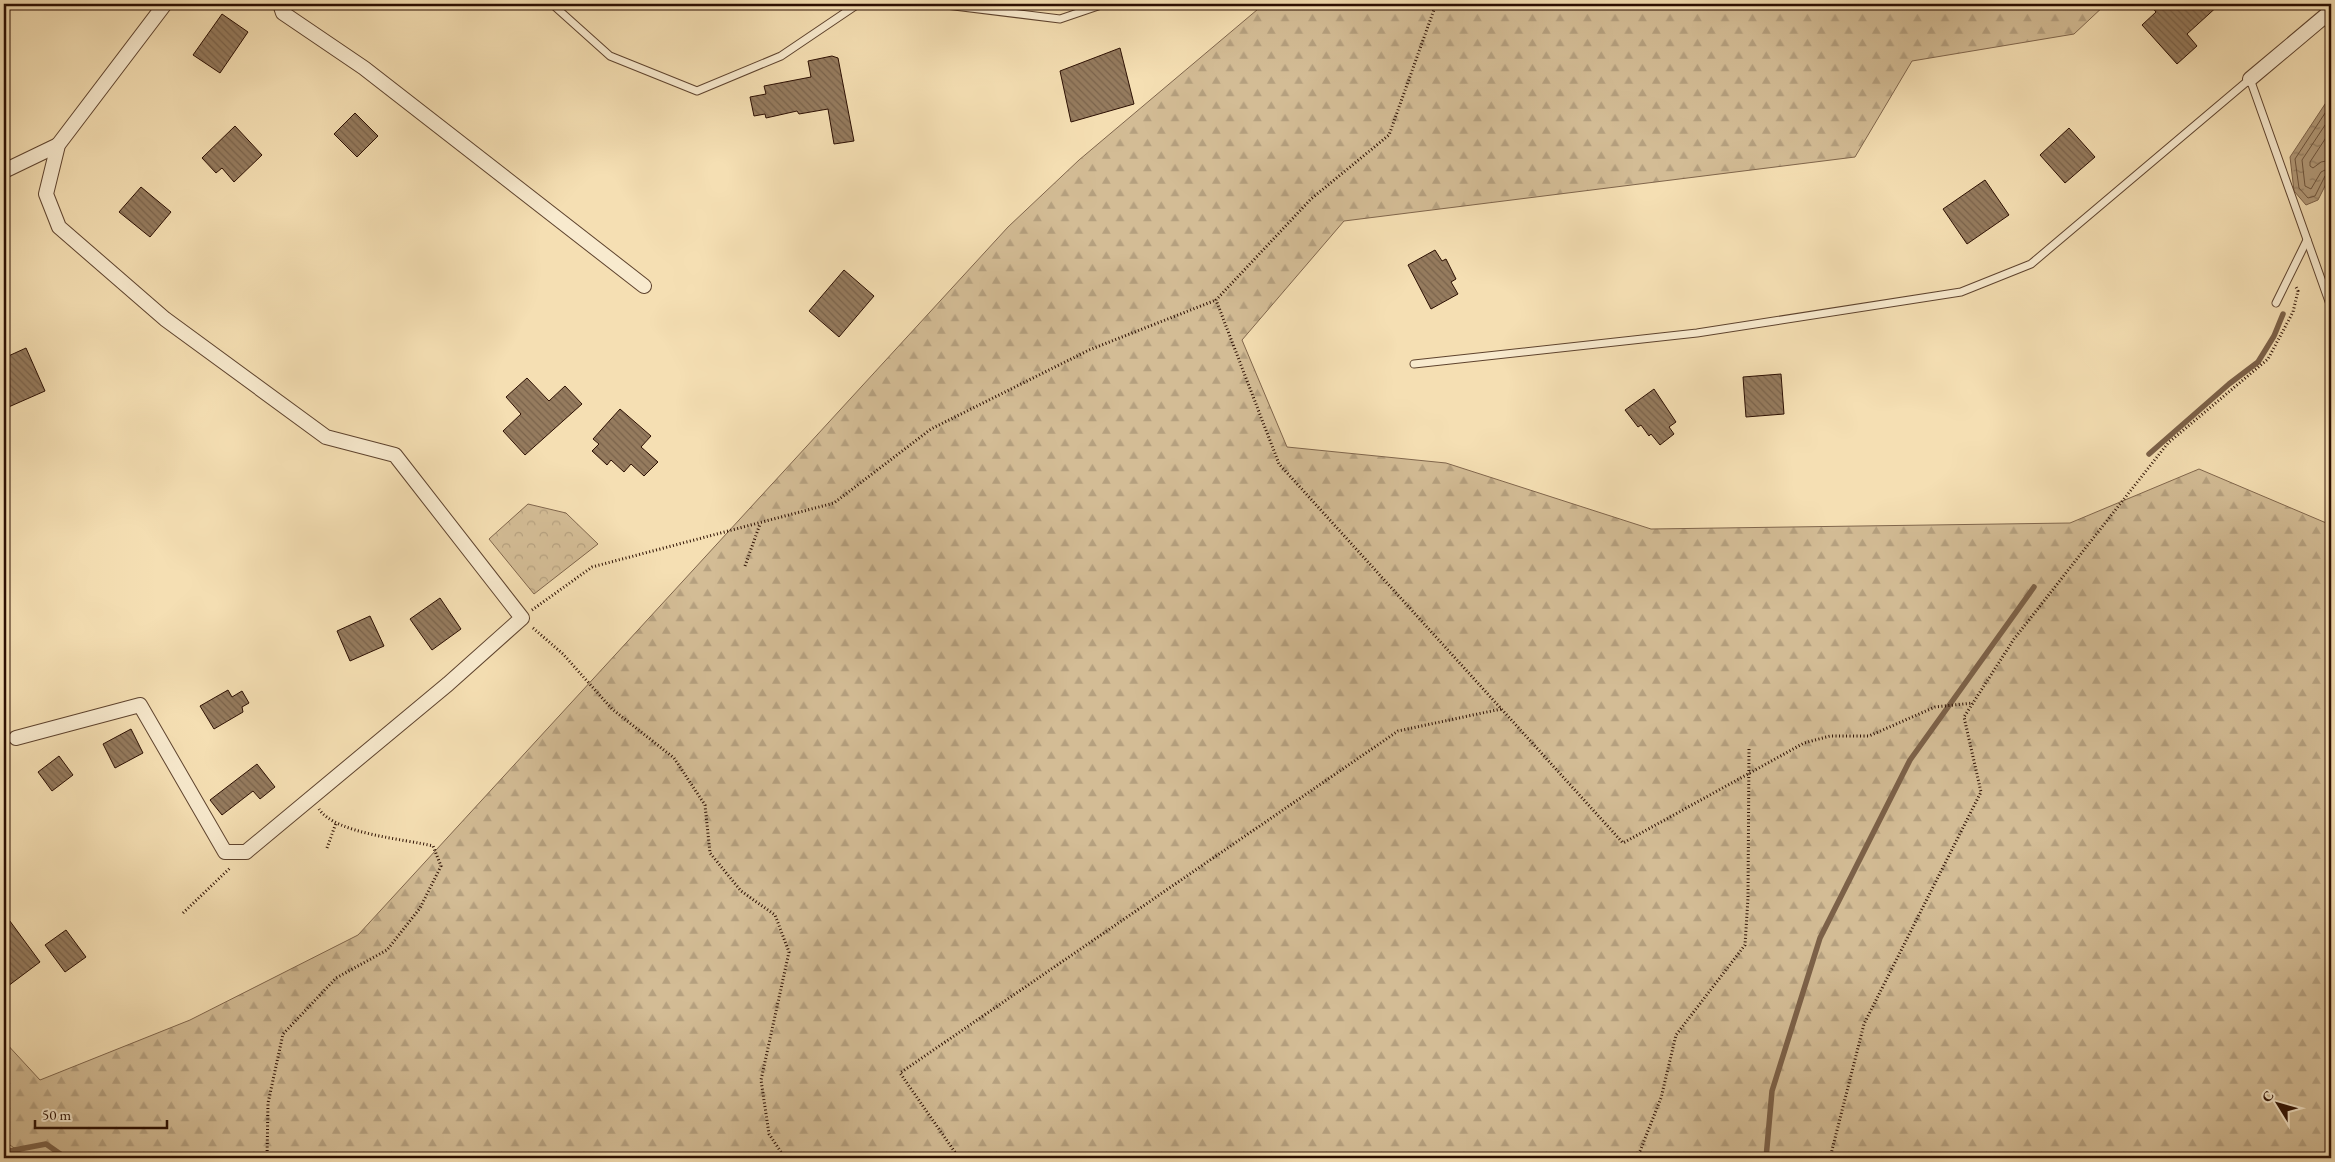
<svg xmlns="http://www.w3.org/2000/svg" width="2335" height="1162" font-family="'EB Garamond',serif">
<style>
.forest{fill:url(#forest-firs);stroke:#80664c}
.park{fill:url(#park-crowns);stroke:#80664c}
.water{fill:url(#water-ripples);stroke:#7c6148}
.lines{fill:none;stroke-linecap:round;stroke-linejoin:round}
.shore{stroke:#6e543c;stroke-width:1}
.stream{stroke:#7c6148;stroke-width:5.5}
.building{fill:url(#building-back-hatch);stroke:#2c0f02}
.lane-casing{stroke:#5e432e;stroke-width:9}
.street-casing{stroke:#5e432e;stroke-width:16}
.path{stroke:#2c0f02;stroke-width:3;stroke-dasharray:1 2.5;stroke-linecap:butt}
.lane{stroke:#f8eace;stroke-width:7}
.street{stroke:#f8eace;stroke-width:14}
</style>
<defs>
<pattern id="forest-firs" width="22" height="20" patternUnits="userSpaceOnUse" patternTransform="scale(1.25)"><rect width="22" height="20" fill="#d3bc95"/><path d="M5 1l3.5 6h-7zM16 11l3.5 6h-7z" fill="#b5a07f"/></pattern>
<pattern id="park-crowns" width="20" height="18" patternUnits="userSpaceOnUse" patternTransform="scale(1.25)"><rect width="20" height="18" fill="#d3bc95"/><path d="M2 6a3 3 0 1 1 6 0M12 15a3 3 0 1 1 6 0" fill="none" stroke="#b5a07f"/></pattern>
<pattern id="water-ripples" width="26" height="14" patternUnits="userSpaceOnUse" patternTransform="scale(1.25)"><rect width="26" height="14" fill="#b19877"/><path d="M2 4q2-2 4 0t4 0M15 11q2-2 4 0t4 0" fill="none" stroke="#907a5f"/></pattern>
<pattern id="building-back-hatch" width="6" height="6" patternUnits="userSpaceOnUse" patternTransform="scale(1.25)"><rect width="6" height="6" fill="#957b5e"/><path d="M-1 5l2 2M0 0l6 6M5-1l2 2" fill="none" stroke="#7a634b"/></pattern>
</defs>
<rect width="100%" height="100%" fill="#f5dfb3"/>
<filter id="stains"><feTurbulence type="fractalNoise" baseFrequency=".004" numOctaves="4"/><feColorMatrix values="0 0 0 0 .2 0 0 0 0 .09 0 0 0 0 .02 0 0 0 .5 -.17"/></filter>
<radialGradient id="worn" r=".72"><stop offset=".6" stop-color="#630" stop-opacity="0"/><stop offset="1" stop-color="#630" stop-opacity=".3"/></radialGradient>
<!-- forest -->
<polygon class="forest" points="1264,4 2106,4 2074,34 1912,61 1855,157 1344,221 1242,340 1287,447 1446,463 1651,529 2070,523 2199,469 2331,525 2331,1158 29,1158 4,1141 4,1041 40,1080 190,1020 358,935 1008,227 1079,160"/>
<!-- park -->
<polygon class="park" points="528,504 566,513 598,544 534,594 489,539"/>
<!-- water -->
<polygon class="water" points="2331,95 2331,174 2318,200 2306,205 2294,191 2290,157"/>
<g class="lines">
<!-- shore -->
<g class="shore">
<polyline points="2331,104 2295,159 2299,188 2308,198 2315,196 2325,176 2331,174"/>
<polyline points="2331,116 2302,160 2305,186 2311,189 2321,172 2331,167"/>
<polyline points="2331,130 2310,162 2310,166 2313,168 2321,162 2331,160"/>
</g>
<!-- stream -->
<g class="stream">
<polyline points="2149,454 2229,384 2258,362 2274,336 2283,314"/>
<polyline points="4,1152 46,1144 66,1158"/>
<polyline points="1766,1158 1772,1091 1820,938 1910,760 2034,587"/>
</g>
</g>
<!-- building -->
<g class="building">
<polygon points="2149,4 2220,4 2187,34 2197,46 2177,64 2142,25 2156,12"/>
<polygon points="222,14 248,32 220,73 193,55"/>
<polygon points="1120,48 1134,104 1071,122 1060,71"/>
<polygon points="832,56 838,58 854,141 834,144 828,109 799,114 797,111 766,118 765,114 754,116 750,97 766,94 764,86 811,77 808,61"/>
<polygon points="355,113 378,136 357,157 334,134"/>
<polygon points="235,126 262,155 234,182 222,168 216,173 202,158"/>
<polygon points="2069,128 2095,157 2065,183 2040,155"/>
<polygon points="1985,180 2009,215 1967,244 1943,209"/>
<polygon points="141,187 171,212 150,237 119,212"/>
<polygon points="1435,250 1442,261 1446,259 1456,279 1451,282 1458,294 1431,309 1408,265"/>
<polygon points="844,270 874,296 839,337 809,311"/>
<polygon points="26,348 45,391 4,409 4,358"/>
<polygon points="1781,374 1784,414 1746,417 1743,377"/>
<polygon points="527,378 549,401 565,386 582,404 525,455 503,431 521,414 506,397"/>
<polygon points="1654,389 1676,422 1669,427 1674,434 1660,445 1651,434 1649,436 1641,425 1638,427 1625,410"/>
<polygon points="620,409 651,436 641,447 658,462 644,476 631,464 624,472 611,460 607,465 592,451 599,444 593,439"/>
<polygon points="440,598 461,629 432,650 410,619"/>
<polygon points="370,616 384,646 350,661 337,631"/>
<polygon points="228,690 232,697 242,691 249,703 242,707 243,712 214,729 200,706"/>
<polygon points="131,729 143,753 115,768 103,744"/>
<polygon points="59,756 73,775 52,791 38,772"/>
<polygon points="257,764 275,787 260,799 253,791 222,815 210,800"/>
<polygon points="4,913 40,962 4,989"/>
<polygon points="66,930 86,957 65,972 45,945"/>
</g>
<g class="lines">
<defs>
<g id="lane">
<polyline points="552,4 610,56 697,91 781,56 858,4"/>
<polyline points="864,4 946,5 1060,19 1104,4"/>
<polyline points="2276,303 2307,240"/>
<polyline points="1414,364 1697,333 1961,292 2031,264 2250,79 2331,307"/>
</g>
<g id="street">
<polyline points="280,4 283,13 364,68 644,286"/>
<polyline points="2250,79 2331,11"/>
<polyline points="4,171 58,145"/>
<polyline points="16,738 140,705 225,852 246,852 448,684 522,618 395,455 326,437 165,319 59,227 46,194 58,145 165,4"/>
</g>
</defs>
<!-- lane casing -->
<use href="#lane" class="lane-casing"/>
<!-- street casing -->
<use href="#street" class="street-casing"/>
<!-- path -->
<g class="path">
<polyline points="1436,4 1389,135 1311,199 1216,300 1279,464 1623,843 1804,743 1830,736 1869,736 1935,707 1973,703"/>
<polyline points="745,566 760,524"/>
<polyline points="532,610 592,567 834,503 931,429 1089,350 1216,300"/>
<polyline points="533,628 563,654 612,709 674,758 705,805 710,853 741,891 775,915 789,952 761,1080 769,1134 785,1158"/>
<polyline points="4,718 9,726"/>
<polyline points="327,848 336,823"/>
<polyline points="183,913 230,868"/>
<path d="M267 1158 268 1103 283 1034 336 978 387 950 420 908 441 866 433 846C405 839 335 834 319 809"/>
<polyline points="959,1158 900,1073 1398,731 1501,709"/>
<polyline points="1632,1158 1640,1151 1661,1098 1676,1035 1745,945 1748,898 1749,748"/>
<polyline points="1830,1158 1864,1024 1981,792 1964,717 2014,639 2168,443 2268,359 2293,312 2298,291 2296,287"/>
</g>
<!-- lane -->
<use href="#lane" class="lane"/>
<!-- street -->
<use href="#street" class="street"/>
</g>
<!-- margin -->
<rect width="2335" height="1162" fill="none" stroke="#f5dfb3" stroke-width="20"/>
<rect x="5" y="5" width="2325" height="1152" fill="none" stroke="#2c0f02" stroke-width="2.5"/>
<rect x="10" y="10" width="2315" height="1142" fill="none" stroke="#2c0f02"/>
<!-- north arrow -->
<g transform="translate(2278 1104) rotate(307)" stroke="#f8eace" stroke-width="4" paint-order="stroke">
<path d="M0-4L9 19L0 12L-9 19Z" fill="#2c0f02"/>
<text y="-8" font-size="14" font-weight="bold" text-anchor="middle" fill="#2c0f02">С</text>
</g>
<!-- scale -->
<path d="M35 1120v8h132v-8" fill="none" stroke="#2c0f02" stroke-width="2.5"/>
<text x="42" y="1120" font-size="15" fill="#2c0f02" stroke="#f8eace" stroke-width="4" paint-order="stroke">50 m</text>
<rect width="100%" height="100%" filter="url(#stains)"/>
<rect width="100%" height="100%" fill="url(#worn)"/>
</svg>
